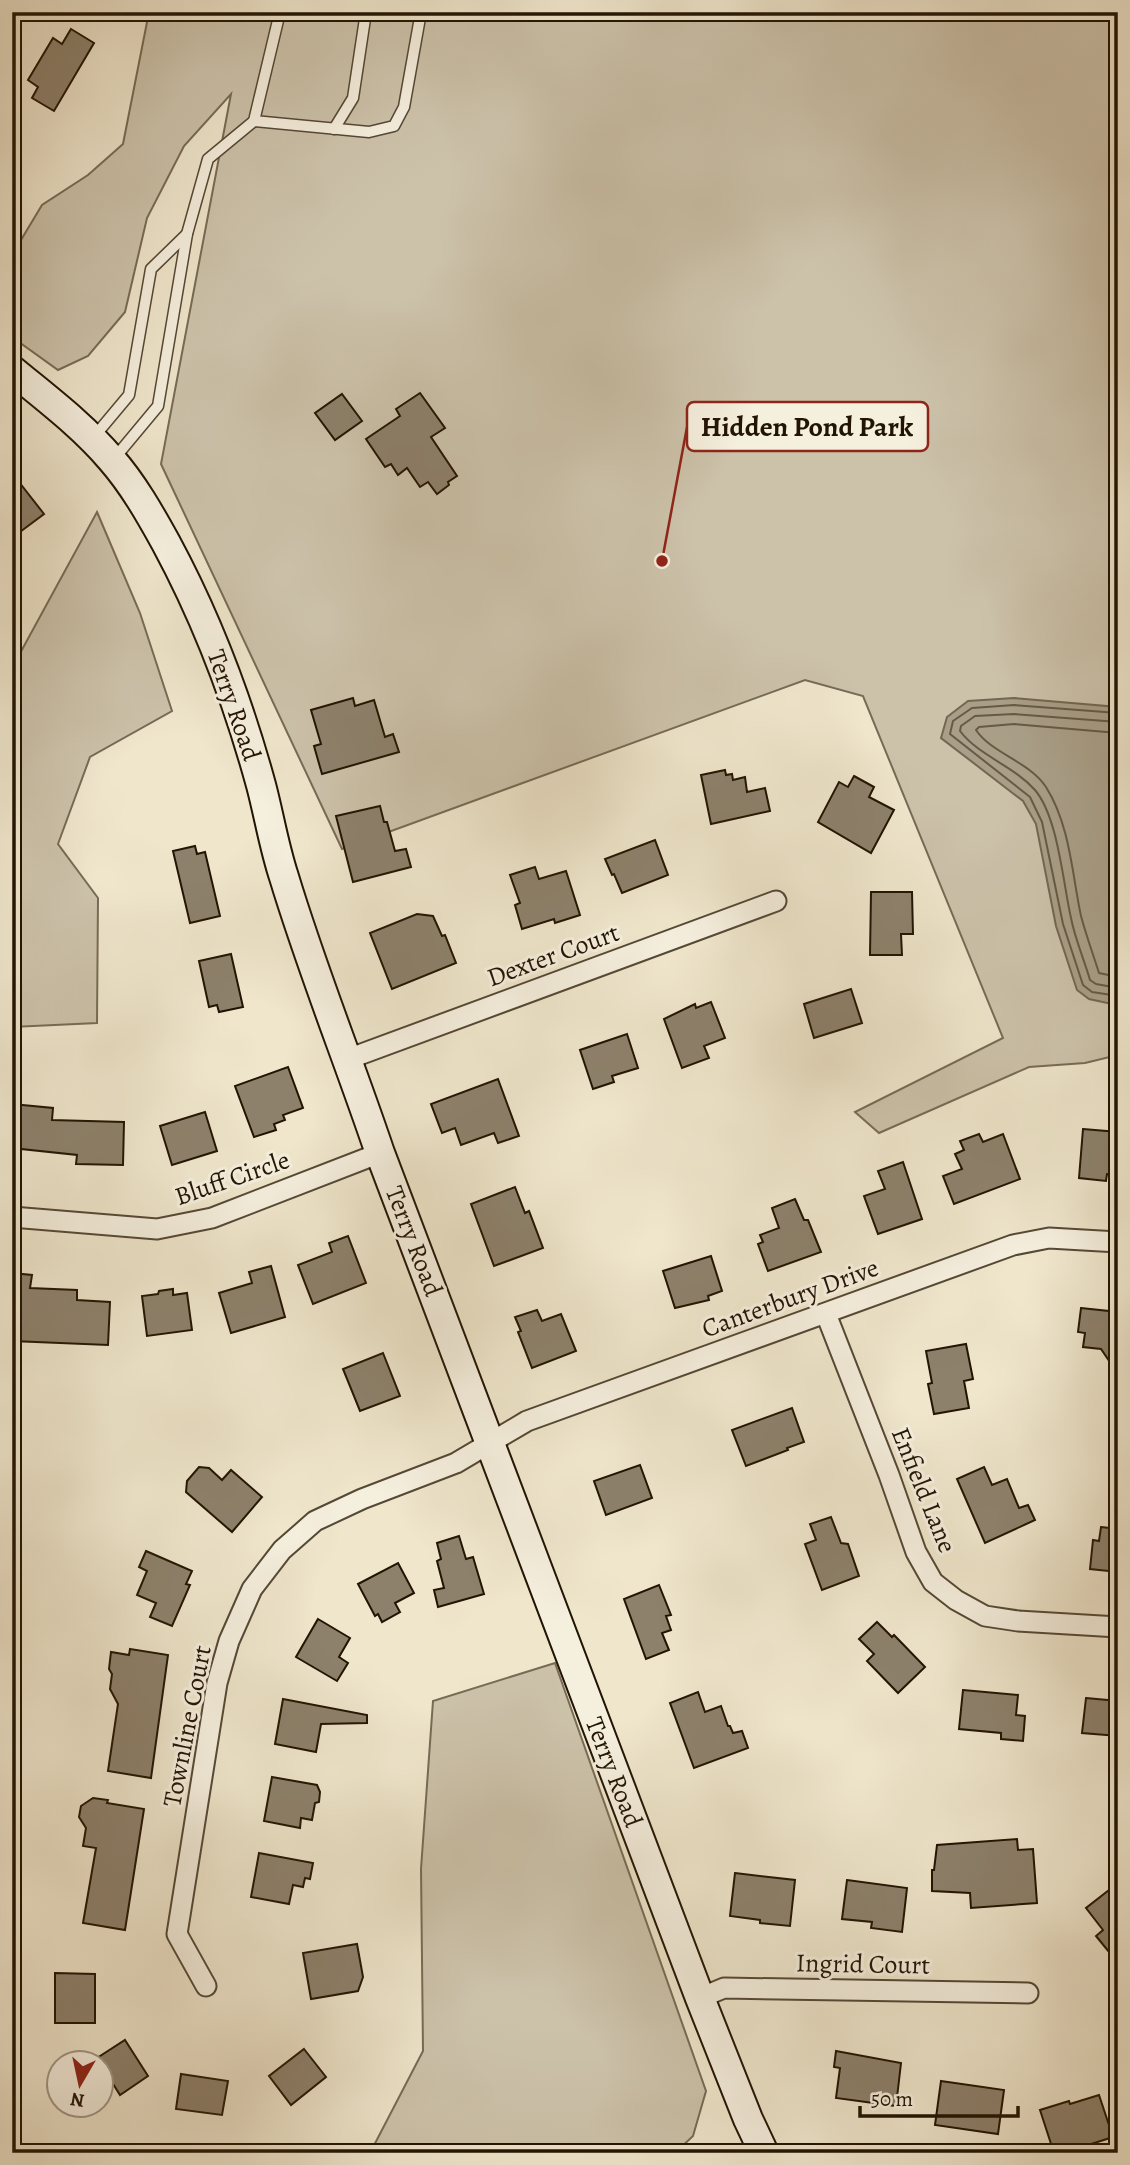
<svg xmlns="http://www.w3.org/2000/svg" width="1130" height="2165" font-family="Alegreya,serif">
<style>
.green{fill:#ccc2aa;stroke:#776b56;stroke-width:2}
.water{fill:#a99f88;stroke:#736753;stroke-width:2}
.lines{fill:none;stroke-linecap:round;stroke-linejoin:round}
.shore{stroke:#665a46;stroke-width:2}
.building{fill:#8d816c;stroke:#221403;stroke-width:2}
.lane-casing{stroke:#554835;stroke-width:13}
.street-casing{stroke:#554835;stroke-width:23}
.secondary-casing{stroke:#221403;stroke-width:32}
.lane{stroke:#f5efde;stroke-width:10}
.street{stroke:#f5efde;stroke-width:19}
.secondary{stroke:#f5efde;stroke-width:28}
.labels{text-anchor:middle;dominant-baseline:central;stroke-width:6;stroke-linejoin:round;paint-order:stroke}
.street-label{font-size:26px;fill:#221403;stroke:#f5efde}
.leader{fill:none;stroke:#8f2418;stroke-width:2.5}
.callout-dot{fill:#8f2418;stroke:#f5efde;stroke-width:2.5}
.callout{fill:#f5efde;stroke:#8f2418;stroke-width:2.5}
.callout-label{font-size:28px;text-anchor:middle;font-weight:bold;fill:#221403}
</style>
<rect width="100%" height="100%" fill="#efe6cc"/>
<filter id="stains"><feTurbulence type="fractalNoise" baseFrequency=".00286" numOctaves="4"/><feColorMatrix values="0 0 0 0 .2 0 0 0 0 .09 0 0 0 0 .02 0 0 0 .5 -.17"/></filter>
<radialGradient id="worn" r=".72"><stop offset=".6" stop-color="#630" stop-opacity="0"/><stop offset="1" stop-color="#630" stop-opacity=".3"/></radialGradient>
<!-- green -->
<g class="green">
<polygon points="149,12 1118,12 1118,1055 1085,1063 1029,1067 879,1133 855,1112 1003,1038 863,696 805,680 342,849 161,464 231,94 184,146 147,218 125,312 88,356 58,370 12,337 12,250 15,250 42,205 88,175 123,144"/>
<polygon points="97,512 140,613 172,711 90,757 58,844 98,898 97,1023 12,1027 12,668"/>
<polygon points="555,1663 706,2091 693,2136 675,2153 370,2153 423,2051 421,1869 433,1701"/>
</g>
<!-- water -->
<polygon class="water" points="1014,698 1118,707 1118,1003 1112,1004 1089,999 1077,990 1056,926 1036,824 1023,801 941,738 947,717 968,701"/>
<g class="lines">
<!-- shore -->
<g class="shore">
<polyline points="1118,713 1014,705 972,708 953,721 950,734 1030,797 1042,822 1063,924 1083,985 1092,992 1118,996"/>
<path d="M1118 722 1014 714 975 716 961 726 960 731C979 756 1014 766 1035 790 1058 817 1063 883 1071 918 1075 939 1084 959 1090 980L1096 984 1118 988"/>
<path d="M1118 733 1014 724 979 727 976 730C991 753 1030 762 1046 787 1070 825 1072 874 1081 916 1086 935 1093 954 1099 973L1118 977"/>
</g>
</g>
<!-- building -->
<g class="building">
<polygon points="71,29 94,43 54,111 32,98 38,87 28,80 53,38 62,44"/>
<polygon points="420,393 445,428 431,437 457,476 448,482 449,485 437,494 428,482 420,487 407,468 398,475 391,464 385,467 366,439 400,416 396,409"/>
<polygon points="342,394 362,421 335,440 315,413"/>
<polygon points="12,473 44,514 20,532 12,523"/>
<polygon points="353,698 355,706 374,700 385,737 393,734 399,752 322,774 314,746 321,744 311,710"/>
<polygon points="725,770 726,775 732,774 733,780 745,777 747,792 765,788 770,811 711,824 701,775"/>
<polygon points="854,776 874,787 869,797 894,810 871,853 818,822 839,782 848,787"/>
<polygon points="380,806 384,822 387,822 395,851 406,849 411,867 353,882 336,816"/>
<polygon points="655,840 668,875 622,893 614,874 612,875 605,859"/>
<polygon points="195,846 197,854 205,852 220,916 190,923 173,851"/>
<polygon points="535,867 539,879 566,871 580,915 555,923 554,919 522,929 515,905 520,903 510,875"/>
<polygon points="871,892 912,892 913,934 901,934 902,955 870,955"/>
<polygon points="417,914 433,916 442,936 445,935 456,963 392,989 370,933"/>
<polygon points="231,954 243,1007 219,1012 217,1005 209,1007 199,961"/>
<polygon points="851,989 862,1023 814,1038 804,1004"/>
<polygon points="711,1002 725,1038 704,1046 709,1058 682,1068 664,1019 695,1004 696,1008"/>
<polygon points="627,1034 638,1068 612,1076 614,1082 593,1089 580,1050"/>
<polygon points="288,1067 303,1108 283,1115 285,1120 274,1124 276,1130 254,1137 235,1086"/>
<polygon points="498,1079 519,1136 498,1143 494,1133 461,1145 455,1128 442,1133 431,1104"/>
<polygon points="12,1104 53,1108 52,1120 124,1122 123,1165 76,1164 77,1155 12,1148"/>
<polygon points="205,1112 217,1151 172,1165 160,1126"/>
<polygon points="1083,1129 1118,1132 1118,1175 1107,1174 1106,1181 1079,1178"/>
<polygon points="979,1134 983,1142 1003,1134 1020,1179 954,1204 943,1176 962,1169 955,1154 964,1150 960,1141"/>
<polygon points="903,1162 922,1219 878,1234 864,1196 885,1189 878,1171"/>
<polygon points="515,1187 525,1213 529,1211 543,1248 494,1266 471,1204"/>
<polygon points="795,1199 804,1220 808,1220 821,1252 768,1271 758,1244 763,1242 760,1235 779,1228 772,1208"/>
<polygon points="348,1236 366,1283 313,1304 298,1265 332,1252 329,1243"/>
<polygon points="711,1256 722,1291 708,1296 709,1300 675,1308 663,1271"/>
<polygon points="271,1266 285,1317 231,1333 219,1293 252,1283 249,1272"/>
<polygon points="12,1273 32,1275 30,1288 77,1290 77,1300 110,1302 108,1345 12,1341"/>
<polygon points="173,1289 173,1295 187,1293 192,1330 147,1336 142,1296 158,1294 159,1291"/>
<polygon points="1081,1308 1118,1312 1118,1374 1101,1349 1083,1347 1085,1333 1078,1332"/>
<polygon points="537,1310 542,1321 561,1314 576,1351 532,1368 518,1332 521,1331 515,1317"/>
<polygon points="966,1344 973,1379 964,1381 969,1408 934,1414 928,1384 932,1383 926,1351"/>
<polygon points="383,1353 400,1396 360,1411 343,1369"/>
<polygon points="792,1408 804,1442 787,1448 788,1450 746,1466 732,1430"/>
<polygon points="640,1465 652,1498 606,1515 594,1481"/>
<polygon points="199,1467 209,1468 222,1480 231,1470 262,1497 232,1532 186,1492 187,1481"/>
<polygon points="984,1467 992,1485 1007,1479 1019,1508 1028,1505 1035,1520 985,1543 957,1479"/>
<polygon points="831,1517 841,1543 848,1544 859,1576 822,1590 805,1544 816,1540 810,1524"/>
<polygon points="1101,1527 1118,1529 1118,1572 1090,1569 1093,1540 1099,1541"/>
<polygon points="459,1536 466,1559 473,1557 484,1594 438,1607 434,1590 444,1588 437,1561 441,1559 437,1543"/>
<polygon points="146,1551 192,1571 186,1584 190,1585 172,1626 150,1617 156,1603 137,1595 147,1571 139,1567"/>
<polygon points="398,1563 414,1593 395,1603 400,1612 382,1622 378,1614 375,1616 358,1584"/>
<polygon points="659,1585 671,1615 666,1616 671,1630 662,1633 669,1650 646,1659 624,1599"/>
<polygon points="318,1619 350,1638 339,1657 348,1663 337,1681 296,1657"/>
<polygon points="877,1622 892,1637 894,1635 925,1667 898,1693 867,1661 874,1654 859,1639"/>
<polygon points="130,1649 168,1655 151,1778 108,1771 118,1704 110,1689 112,1674 109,1669 111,1652 129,1655"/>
<polygon points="963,1690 1018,1695 1016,1715 1025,1716 1023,1741 1001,1739 1001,1733 959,1729"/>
<polygon points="698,1692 705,1712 721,1706 728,1726 730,1726 733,1733 742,1731 748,1748 694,1768 670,1703"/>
<polygon points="1086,1698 1118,1701 1118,1736 1082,1733"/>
<polygon points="283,1699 367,1715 367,1723 321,1724 316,1752 275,1744"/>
<polygon points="272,1777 317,1785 320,1792 319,1802 315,1803 312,1820 301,1818 300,1828 264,1821"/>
<polygon points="93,1798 108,1800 107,1803 144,1809 125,1930 83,1923 96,1848 83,1846 86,1828 79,1817 81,1806"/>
<polygon points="1017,1839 1018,1850 1033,1849 1037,1903 971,1908 970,1893 932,1891 932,1870 934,1870 937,1845"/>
<polygon points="259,1853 313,1863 310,1879 305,1878 303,1887 293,1885 289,1904 251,1897"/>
<polygon points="735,1873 795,1880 790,1926 760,1923 760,1920 730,1916"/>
<polygon points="847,1880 907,1888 902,1932 871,1928 872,1922 842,1919"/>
<polygon points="1118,1883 1118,1963 1096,1936 1103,1930 1086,1908"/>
<polygon points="357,1944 363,1977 358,1991 311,1999 303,1953"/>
<polygon points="55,1973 95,1974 95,2023 55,2023"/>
<polygon points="125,2040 148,2076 120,2095 97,2058"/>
<polygon points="304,2049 326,2077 291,2105 269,2076"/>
<polygon points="836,2051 901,2063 896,2106 836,2098 840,2068 834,2067"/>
<polygon points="181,2074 228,2081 222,2115 176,2109"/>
<polygon points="941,2081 1004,2090 998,2134 935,2125"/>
<polygon points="1099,2095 1113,2137 1063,2153 1054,2153 1040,2110 1069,2101 1070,2104"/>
</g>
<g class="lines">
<defs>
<g id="lane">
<polyline points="254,121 369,132 394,126 404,107 421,12"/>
<polyline points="334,129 353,98 366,12"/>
<polyline points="93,438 129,395 151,269 187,234"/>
<polyline points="113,460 158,406 187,234 208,159 254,121 280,12"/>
</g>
<g id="street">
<polyline points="348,1059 776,901"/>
<polyline points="12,1217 157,1229 212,1218 380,1153"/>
<polyline points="826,1314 889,1475 916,1552 933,1582 956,1600 985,1616 1018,1621 1118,1627"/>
<polyline points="206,1986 177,1934 217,1683 229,1641 252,1589 282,1550 315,1521 362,1499 456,1463 527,1421 1013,1245 1049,1238 1118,1242"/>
<polyline points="700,1998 724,1988 1028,1993"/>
</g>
<path id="secondary" d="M12 370C47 399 82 425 111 459 133 484 150 514 166 543 207 619 238 701 261 785 269 815 274 847 284 877 312 970 349 1061 380 1153L700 1998 748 2119 764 2153"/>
</defs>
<!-- lane casing -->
<use href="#lane" class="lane-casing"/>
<!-- street casing -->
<use href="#street" class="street-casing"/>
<!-- secondary casing -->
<use href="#secondary" class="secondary-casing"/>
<!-- lane -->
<use href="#lane" class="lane"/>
<!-- street -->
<use href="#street" class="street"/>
<!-- secondary -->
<use href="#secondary" class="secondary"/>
</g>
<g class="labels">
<!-- street labels -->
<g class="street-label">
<text transform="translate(234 705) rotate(71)">Terry Road</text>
<text transform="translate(553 955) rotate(-20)">Dexter Court</text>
<text transform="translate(232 1178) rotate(-19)">Bluff Circle</text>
<text transform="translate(414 1241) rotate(69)">Terry Road</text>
<text transform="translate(790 1298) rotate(-20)">Canterbury Drive</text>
<text transform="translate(924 1490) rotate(68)">Enfield Lane</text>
<text transform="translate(187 1726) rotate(-79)">Townline Court</text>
<text transform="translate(614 1772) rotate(69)">Terry Road</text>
<text transform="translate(863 1964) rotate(1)">Ingrid Court</text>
</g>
</g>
<!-- callouts -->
<path class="leader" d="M662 561L687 427"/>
<circle class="callout-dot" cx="662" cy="561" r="7"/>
<rect class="callout" x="687" y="402" width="241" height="49" rx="7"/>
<g class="callout-label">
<text x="807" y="436">Hidden Pond Park</text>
</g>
<!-- margin -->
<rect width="1130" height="2165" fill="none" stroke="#efe6cc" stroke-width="42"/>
<rect x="14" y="14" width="1102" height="2137" fill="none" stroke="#221403" stroke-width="3.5"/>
<rect x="21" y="21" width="1088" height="2123" fill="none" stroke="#221403" stroke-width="2"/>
<!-- north arrow -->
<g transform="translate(80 2084) rotate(189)"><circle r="33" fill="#f5efde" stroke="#a19786" stroke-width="2"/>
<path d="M0-5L12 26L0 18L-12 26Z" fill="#8f2418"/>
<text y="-10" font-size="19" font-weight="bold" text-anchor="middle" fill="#221403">N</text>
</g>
<!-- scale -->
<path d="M860 2106v10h158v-10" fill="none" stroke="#221403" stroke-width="3.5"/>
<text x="871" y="2106" font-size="21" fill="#221403" stroke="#f5efde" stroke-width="5" paint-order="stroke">50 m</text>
<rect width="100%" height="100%" filter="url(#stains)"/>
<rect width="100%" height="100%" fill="url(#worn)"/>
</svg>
